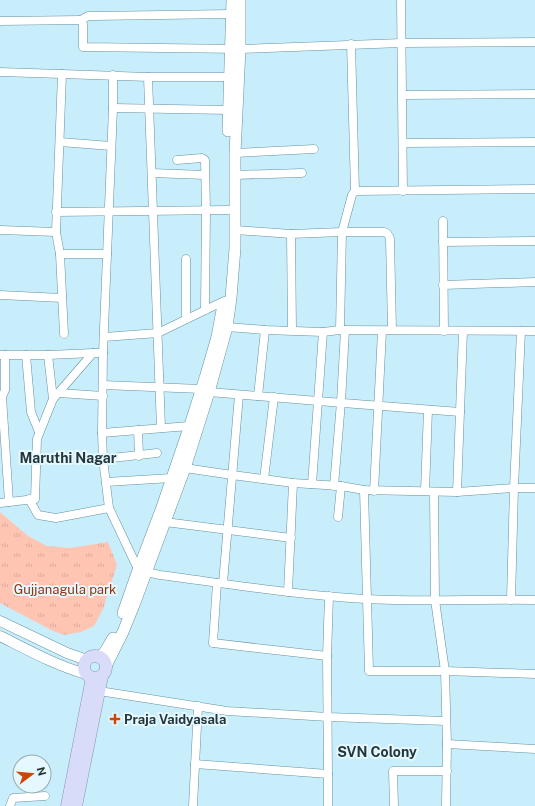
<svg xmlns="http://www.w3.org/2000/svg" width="535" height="806" font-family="'Public Sans',sans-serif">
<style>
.grass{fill:url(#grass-tufts)}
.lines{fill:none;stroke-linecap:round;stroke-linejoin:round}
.minor-casing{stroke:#6492a0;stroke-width:9}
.tertiary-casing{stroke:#6492a0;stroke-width:11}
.secondary-casing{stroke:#6492a0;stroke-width:12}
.primary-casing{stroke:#8892b3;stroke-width:13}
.minor{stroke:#fff;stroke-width:8}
.tertiary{stroke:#fff;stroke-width:10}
.secondary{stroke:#fff;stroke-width:11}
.primary{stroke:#d8dcf8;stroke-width:12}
.poi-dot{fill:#cc460a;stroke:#e5f8fe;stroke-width:1.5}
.labels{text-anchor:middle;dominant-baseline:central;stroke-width:4;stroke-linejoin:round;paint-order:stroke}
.park-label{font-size:13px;fill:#8f3310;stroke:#e5f8fe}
.poi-label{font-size:13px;font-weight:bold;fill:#23363c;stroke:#e5f8fe;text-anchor:start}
.neighbourhood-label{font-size:14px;font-weight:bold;fill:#23363c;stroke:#e5f8fe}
</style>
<defs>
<pattern id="grass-tufts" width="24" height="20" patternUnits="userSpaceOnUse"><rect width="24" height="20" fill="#ffc5b2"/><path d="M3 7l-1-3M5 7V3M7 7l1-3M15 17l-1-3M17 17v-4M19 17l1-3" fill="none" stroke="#daaa9a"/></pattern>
</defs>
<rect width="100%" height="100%" fill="#c8eefb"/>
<!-- grass -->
<polygon class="grass" points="0,512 28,536 47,546 70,548 108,542 117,565 103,609 94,626 81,632 64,635 53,631 0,603"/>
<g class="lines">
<defs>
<g id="minor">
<polyline points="401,0 403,191"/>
<polyline points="81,20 88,16 93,16 231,14"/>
<polyline points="0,21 81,20 83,24 83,47 240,49 402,43 535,42"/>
<polyline points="351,44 355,191"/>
<polyline points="0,72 62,74 148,77 230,77"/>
<polyline points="62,74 56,232 60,254 64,334"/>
<path d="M113 75V108L103 353 102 433 103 459 109 508 138 569 146 572 160 575C228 584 296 595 365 599 421 602 478 599 535 600"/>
<polyline points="148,77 161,428"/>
<polyline points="403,95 535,94"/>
<polyline points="113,108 229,110"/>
<polyline points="60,142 111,146"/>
<polyline points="403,143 535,142"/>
<polyline points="235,153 314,149"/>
<polyline points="177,160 202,158 205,160 206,211 205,310"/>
<polyline points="152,173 205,175"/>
<polyline points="235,175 302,173"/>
<polyline points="56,212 228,210"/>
<polyline points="443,221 444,331"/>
<polyline points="0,230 56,232"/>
<polyline points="235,230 291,234"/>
<polyline points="443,242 535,241"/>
<polyline points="60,254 107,254"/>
<polyline points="443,285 535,282"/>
<polyline points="0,295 62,298"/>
<polyline points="186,319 186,259"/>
<polyline points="227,327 265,330 323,332 340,330 535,331"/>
<path d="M292 330 291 234 342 232H384C388 233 389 235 390 239L392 330"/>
<polyline points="340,330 342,232 352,195 355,191 535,189"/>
<polyline points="104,337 158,333 224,301 231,301"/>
<polyline points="1,355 48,355 93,353"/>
<polyline points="5,355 5,390 2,397 9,502"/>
<polyline points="26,355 31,412 39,432"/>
<polyline points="48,355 53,399"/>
<polyline points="103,385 201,389"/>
<path d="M209 392C293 399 376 406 460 412"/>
<polyline points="59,393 103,396"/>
<polyline points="258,396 265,330"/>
<polyline points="138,430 139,456"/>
<polyline points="102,433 189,426"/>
<polyline points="103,459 157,453"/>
<polyline points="185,468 232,475 293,483 341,486 364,490 457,492 514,488 535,488"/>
<polyline points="264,479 274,397"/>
<polyline points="106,482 172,478"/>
<polyline points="312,484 323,332"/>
<polyline points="334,486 341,402 345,330"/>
<polyline points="364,490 369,671 445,671 535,674"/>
<polyline points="374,491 382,331"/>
<polyline points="425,491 428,410"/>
<polyline points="434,492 435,600 445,671 447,744 446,806"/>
<polyline points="457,492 463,331"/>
<polyline points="29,499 38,515 56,518 109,508"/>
<polyline points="0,503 35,499 37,439 53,399 93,353 103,353"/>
<polyline points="338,517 341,486"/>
<polyline points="165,522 291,538"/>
<polyline points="217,583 213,643 327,656"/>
<polyline points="223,583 239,395"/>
<polyline points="288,592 293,483"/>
<polyline points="511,600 514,488 521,331"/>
<polyline points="99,691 227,711 328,717 446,721"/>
<polyline points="447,744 535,749"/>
<polyline points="195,764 328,774"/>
<polyline points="10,806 13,798 45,796"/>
<polyline points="193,806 198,706"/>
<polyline points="328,806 328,774 327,656 329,596"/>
<polyline points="394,806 393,771 447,771"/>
</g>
<g id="tertiary">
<polyline points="0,621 67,653 87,660"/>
<path d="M0 636C28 650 55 665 86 674"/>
</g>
<g id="secondary">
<polyline points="228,131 232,0"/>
<polyline points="123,613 137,573 161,510 191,422 205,378 217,337 222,310"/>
<polyline points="100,658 106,650 113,638"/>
<polyline points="106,666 123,632 134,605 185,468 209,392 227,327 231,298 235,248 235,153 240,49 240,0"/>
</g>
<g id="primary">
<circle cx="95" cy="667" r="11"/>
<polyline points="67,806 92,678"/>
<polyline points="76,806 102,676"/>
</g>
</defs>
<!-- minor casing -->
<use href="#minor" class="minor-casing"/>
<!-- tertiary casing -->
<use href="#tertiary" class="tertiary-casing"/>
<!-- secondary casing -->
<use href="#secondary" class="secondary-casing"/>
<!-- primary casing -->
<use href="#primary" class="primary-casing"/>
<!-- minor -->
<use href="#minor" class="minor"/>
<!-- tertiary -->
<use href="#tertiary" class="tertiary"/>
<!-- secondary -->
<use href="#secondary" class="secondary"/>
<!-- primary -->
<use href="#primary" class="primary"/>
</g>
<!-- markers -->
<path class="poi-dot" d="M113 713h4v4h4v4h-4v4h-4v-4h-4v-4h4z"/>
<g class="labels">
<!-- park labels -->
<g class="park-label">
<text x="65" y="589">Gujjanagula park</text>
</g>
<!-- poi labels -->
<g class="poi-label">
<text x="124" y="719">Praja Vaidyasala</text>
</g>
<!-- neighbourhood labels -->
<g class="neighbourhood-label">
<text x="68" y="458">Maruthi Nagar</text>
<text x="377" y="752">SVN Colony</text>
</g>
</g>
<!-- north arrow -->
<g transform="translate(32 774) rotate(74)"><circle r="19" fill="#e5f8fe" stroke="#97aab0"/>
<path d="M0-3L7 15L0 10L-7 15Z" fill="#cc460a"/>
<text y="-6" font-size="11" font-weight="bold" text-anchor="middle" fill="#23363c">N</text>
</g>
</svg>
